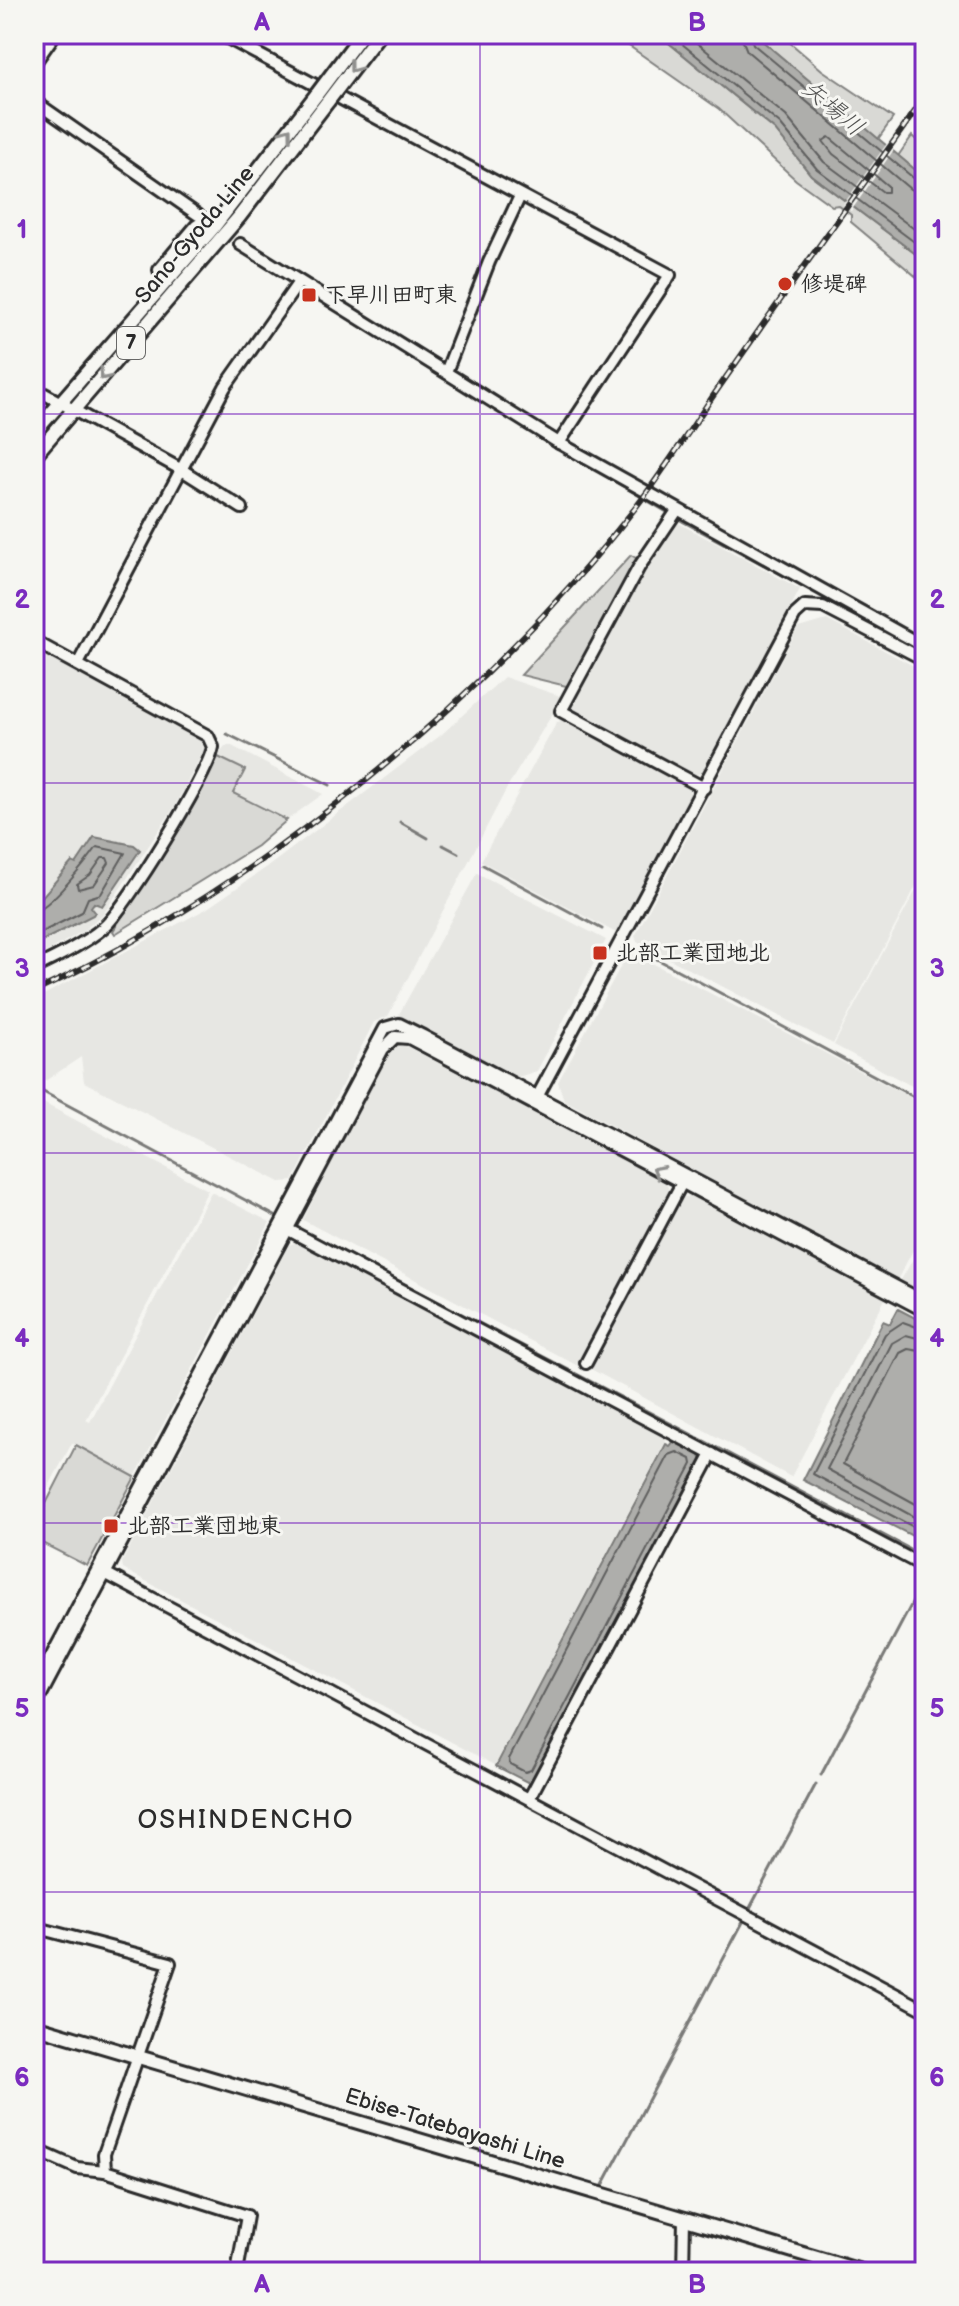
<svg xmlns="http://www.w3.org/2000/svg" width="959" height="2306" font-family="'Balsamiq Sans','Klee One',sans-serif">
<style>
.built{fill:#e7e7e3}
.green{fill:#d9d9d5;stroke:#828280;stroke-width:2}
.water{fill:#aeaeab;stroke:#7a7a78;stroke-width:2}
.pier{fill:#f6f6f2}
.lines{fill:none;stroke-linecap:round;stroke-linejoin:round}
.shore{stroke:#5f5f5e;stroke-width:2}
.stream{stroke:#7a7a78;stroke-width:3}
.minor-casing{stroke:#2b2b2b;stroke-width:16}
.major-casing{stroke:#2b2b2b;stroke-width:18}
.minor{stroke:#f6f6f2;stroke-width:10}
.major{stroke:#f6f6f2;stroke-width:12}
.rail-casing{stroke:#2b2b2b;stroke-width:6}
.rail{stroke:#f6f6f2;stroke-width:3;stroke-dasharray:9;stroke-linecap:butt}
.major-bridge-casing{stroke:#2b2b2b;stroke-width:18;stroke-linecap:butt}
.major-bridge{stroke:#f6f6f2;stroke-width:12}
.oneway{stroke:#90908e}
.grid{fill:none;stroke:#7b2cbf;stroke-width:2;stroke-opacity:0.55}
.poi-dot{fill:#c8321e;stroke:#f6f6f2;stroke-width:3}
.labels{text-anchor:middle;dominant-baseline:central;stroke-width:6;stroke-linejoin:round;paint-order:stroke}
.shield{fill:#f6f6f2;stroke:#686867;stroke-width:2}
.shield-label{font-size:20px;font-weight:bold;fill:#2b2b2b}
.street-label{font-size:22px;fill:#2b2b2b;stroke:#f6f6f2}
.poi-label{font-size:22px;font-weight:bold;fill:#2b2b2b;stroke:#f6f6f2;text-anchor:start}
.water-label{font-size:24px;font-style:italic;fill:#525251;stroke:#f6f6f2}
.quarter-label{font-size:26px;letter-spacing:2px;fill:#2b2b2b;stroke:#f6f6f2}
.neatline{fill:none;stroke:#7b2cbf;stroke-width:3}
.grid-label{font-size:26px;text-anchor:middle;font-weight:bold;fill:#7b2cbf}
</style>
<rect width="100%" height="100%" fill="#f6f6f2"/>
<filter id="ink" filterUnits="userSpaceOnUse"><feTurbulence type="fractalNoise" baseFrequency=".0125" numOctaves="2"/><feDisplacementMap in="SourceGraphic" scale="16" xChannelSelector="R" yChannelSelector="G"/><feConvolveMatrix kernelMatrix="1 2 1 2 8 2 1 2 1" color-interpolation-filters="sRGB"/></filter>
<g filter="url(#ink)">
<!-- built -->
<g class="built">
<polygon points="673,520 800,589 705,772 695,775 570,710 647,563"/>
<polygon points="827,620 925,672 925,869 833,1044 637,942 635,936 798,628"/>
<polygon points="34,650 201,739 204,750 175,806 104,913 83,931 34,959"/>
<polygon points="504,677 563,697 509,784 388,1016 374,1022 293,1181 280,1182 84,1082 81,1057 45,1081 34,1076 34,1000 206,909 270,865 441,735"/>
<polygon points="564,720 688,786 691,795 618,934 481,861 557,722"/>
<polygon points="225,746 232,746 323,794 287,820 233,792 244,770 218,757"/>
<polygon points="477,873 606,940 537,1071 518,1077 398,1016"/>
<polygon points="925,873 925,1093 834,1045"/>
<polygon points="629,951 925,1105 925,1228 897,1280 564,1100 558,1082"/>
<polygon points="404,1045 666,1182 670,1194 578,1366 303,1220 388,1050"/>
<polygon points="34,1098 208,1190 86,1420 90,1422 211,1192 270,1222 135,1477 72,1443 34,1514"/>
<polygon points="692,1195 885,1299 791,1477 589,1368 683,1198"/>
<polygon points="925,1238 925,1295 900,1282"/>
<polygon points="299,1241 668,1437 495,1765 123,1569 122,1562 289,1245"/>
</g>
<!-- green -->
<g class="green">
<polygon points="612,34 658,34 775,130 811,175 925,261 925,284 851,222 851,215 838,205 832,206 796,180 719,109"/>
<polygon points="754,34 780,34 822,70 893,118 878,139"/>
<polygon points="912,136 925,148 925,178 898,156"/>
<polygon points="631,555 639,560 571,683 566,686 521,675"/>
<polygon points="218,757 245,770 233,793 287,820 257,846 115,934 113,931 194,804"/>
<polygon points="76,1445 135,1477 87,1566 34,1539 34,1527"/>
</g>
<!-- water -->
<g class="water">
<polygon points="658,34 754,34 925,178 925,261 811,175 775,130"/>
<polygon points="94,837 134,845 140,850 102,906 94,903 91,907 95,912 93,915 34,945 34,906 72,862 76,864"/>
<polygon points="898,1309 925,1323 925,1540 922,1541 803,1480 883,1321 890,1324"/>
<polygon points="674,1441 700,1455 702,1462 535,1780 527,1782 496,1766 666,1444 670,1446"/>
</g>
<!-- pier -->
<polygon class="pier" points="888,142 895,148 851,211 843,205"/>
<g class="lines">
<!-- shore -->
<g class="shore">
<polyline points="670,34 780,124 817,169 925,250"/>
<polyline points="686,34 786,116 824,162 925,237"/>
<polyline points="740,34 747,51 910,189 925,194"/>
<polyline points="750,34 753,44 917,181 925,183"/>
<polygon points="829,137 888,186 888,192 883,192 833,154 823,141"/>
<polygon points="102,858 107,858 109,863 94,885 78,889 77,884 90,875"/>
<path d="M34 911C49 909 88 860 97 847L125 853 101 894 88 898 82 912 34 936"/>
<polyline points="925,1330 903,1322 885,1334 813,1474 925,1533"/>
<polyline points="925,1340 906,1335 892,1343 827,1469 925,1523"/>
<polyline points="925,1352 908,1349 900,1353 843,1464 925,1509"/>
<polygon points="677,1452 691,1459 692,1464 531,1770 525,1772 510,1764 509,1759 669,1455"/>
</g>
<!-- stream -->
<g class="stream">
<polyline points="313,296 548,442"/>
<polyline points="565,452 684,522 876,625"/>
<polyline points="227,734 330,785"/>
<polyline points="400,822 428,838"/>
<polyline points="443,845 458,853"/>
<polyline points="483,865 602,929"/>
<polyline points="642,951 925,1103"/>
<polyline points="34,1087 275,1216"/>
<polyline points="296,1227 925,1557"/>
<polyline points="821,1775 925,1579"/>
<polyline points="750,1908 816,1784"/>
<polyline points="601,2189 743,1922"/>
</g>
<defs>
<g id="minor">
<polyline points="220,34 670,275 559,443"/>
<polyline points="34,64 55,34"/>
<polyline points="34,101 198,215"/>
<polyline points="240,244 559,443 925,647"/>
<polyline points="159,270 196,226 207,219 213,228"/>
<polyline points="446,372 489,262 519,198"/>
<polyline points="34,388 182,470 242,508"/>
<polyline points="676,512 639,567 561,711 704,788"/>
<path d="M34 641 208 736 213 747C208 775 126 908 104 927 84 944 57 957 34 968"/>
<polyline points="78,664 225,387 299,282"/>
<polyline points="535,1101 795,615 805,606 823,607 925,660"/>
<polyline points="285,1228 925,1567"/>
<polyline points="586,1363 684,1179"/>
<polyline points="101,1571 925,2010"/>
<polyline points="34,1689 385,1028 399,1024 423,1036 925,1302"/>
<polyline points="34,1708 383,1049 395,1037 409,1038 925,1311"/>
<polyline points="530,1797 712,1454"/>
<polyline points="34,1927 170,1963 104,2154 105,2171"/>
<polyline points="34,2149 77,2168 105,2171 247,2216 237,2272"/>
<polyline points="683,2272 684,2218"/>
<polyline points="815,2272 821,2259"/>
</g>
<g id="major">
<polyline points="34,433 213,228 317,94"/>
<polyline points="34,456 239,217 328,101"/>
<polyline points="34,2026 864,2272"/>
</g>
</defs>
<!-- minor casing -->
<use href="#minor" class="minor-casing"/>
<!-- major casing -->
<use href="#major" class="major-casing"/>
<!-- minor -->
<use href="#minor" class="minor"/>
<!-- major -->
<use href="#major" class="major"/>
<defs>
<path id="rail" d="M34 992C258 888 484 702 636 507 666 468 692 426 720 386 787 289 857 194 925 97"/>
</defs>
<!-- rail casing -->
<use href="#rail" class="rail-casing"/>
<!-- rail -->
<use href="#rail" class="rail"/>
<defs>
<g id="major-bridge">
<polyline points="317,94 362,34"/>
<polyline points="328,101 379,34"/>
</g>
</defs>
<!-- major-bridge casing -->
<use href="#major-bridge" class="major-bridge-casing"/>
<!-- major-bridge -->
<use href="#major-bridge" class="major-bridge"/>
</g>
<!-- one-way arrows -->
<defs><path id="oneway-chevron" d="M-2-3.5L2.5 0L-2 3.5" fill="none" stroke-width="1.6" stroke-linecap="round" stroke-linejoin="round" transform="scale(2)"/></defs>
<g class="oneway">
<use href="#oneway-chevron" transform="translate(354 67) rotate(127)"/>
<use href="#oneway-chevron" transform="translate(287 133) rotate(-53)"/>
<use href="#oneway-chevron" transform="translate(104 375) rotate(130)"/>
<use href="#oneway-chevron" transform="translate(658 1171) rotate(-152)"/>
</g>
</g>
<!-- grid -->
<path class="grid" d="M480 34V2272M34 414H925M34 783H925M34 1153H925M34 1523H925M34 1892H925"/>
<!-- markers -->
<g class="poi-dot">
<circle cx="785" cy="284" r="8"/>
<rect x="301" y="287" width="16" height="16" rx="4"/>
<rect x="592" y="945" width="16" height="16" rx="4"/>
<rect x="103" y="1518" width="16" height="16" rx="4"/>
</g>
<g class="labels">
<!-- shield labels -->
<rect class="shield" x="117" y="327" width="28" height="32" rx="6"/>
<g class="shield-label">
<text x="131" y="343">7</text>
</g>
<!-- street labels -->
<g class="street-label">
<text transform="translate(195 235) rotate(-50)">Sano-Gyoda Line</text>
<text transform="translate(455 2129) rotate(17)">Ebise-Tatebayashi Line</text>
</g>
<!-- poi labels -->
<g class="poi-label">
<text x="801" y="284">修堤碑</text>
<text x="325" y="295">下早川田町東</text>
<text x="616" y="953">北部工業団地北</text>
<text x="127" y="1526">北部工業団地東</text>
</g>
<!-- water labels -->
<g class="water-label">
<text transform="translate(833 108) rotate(40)">矢場川</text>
</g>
<!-- quarter labels -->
<g class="quarter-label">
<text x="246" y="1820">OSHINDENCHO</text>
</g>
</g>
<!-- margin -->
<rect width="959" height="2306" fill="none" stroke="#f6f6f2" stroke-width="88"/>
<rect x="44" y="44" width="871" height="2218" class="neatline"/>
<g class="grid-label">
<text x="262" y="31">A</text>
<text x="697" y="31">B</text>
<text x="22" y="238">1</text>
<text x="937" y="238">1</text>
<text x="22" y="608">2</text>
<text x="937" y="608">2</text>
<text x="22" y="977">3</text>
<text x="937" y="977">3</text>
<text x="22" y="1347">4</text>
<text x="937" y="1347">4</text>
<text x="22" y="1717">5</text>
<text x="937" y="1717">5</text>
<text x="22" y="2086">6</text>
<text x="937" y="2086">6</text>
<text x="262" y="2293">A</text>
<text x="697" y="2293">B</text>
</g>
</svg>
